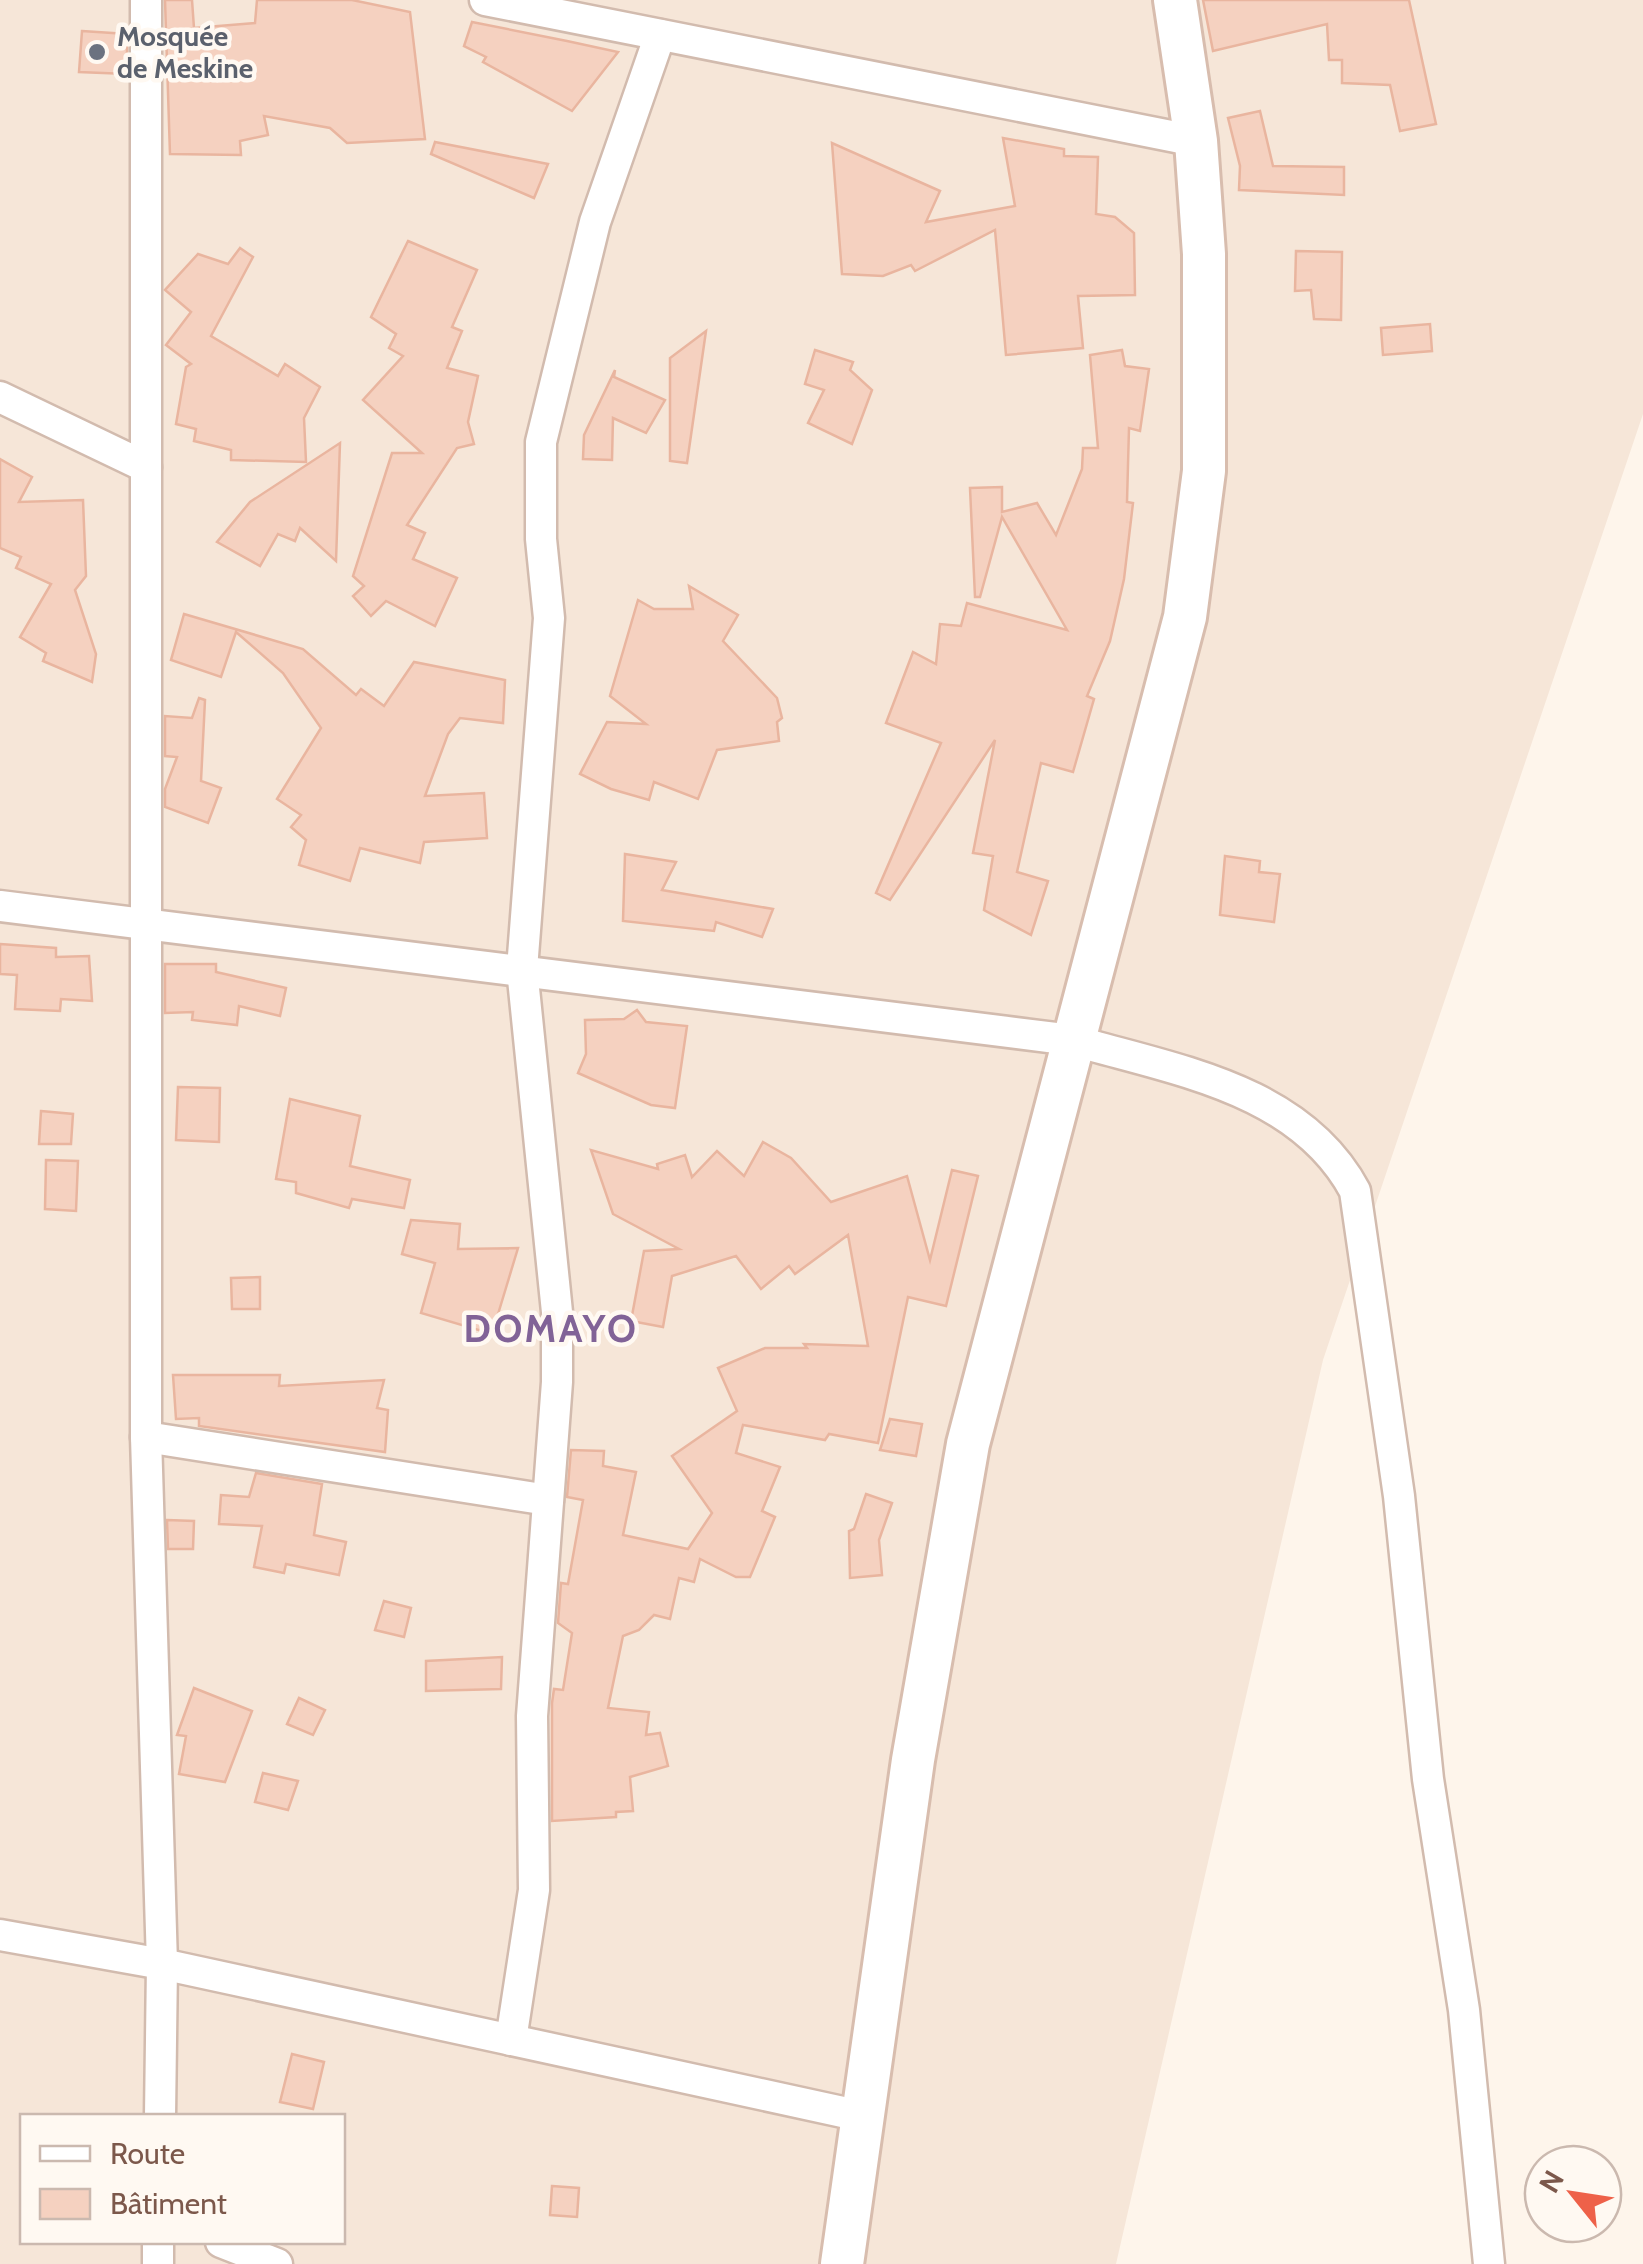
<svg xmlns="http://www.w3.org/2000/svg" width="1643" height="2264" font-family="Cabin,sans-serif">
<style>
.residential{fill:#f6e6d8;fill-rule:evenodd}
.building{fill:#f5d1c0;stroke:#e9b59f;stroke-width:2.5}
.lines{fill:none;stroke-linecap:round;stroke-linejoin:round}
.street-casing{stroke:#d2bbae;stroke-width:35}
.secondary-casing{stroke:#d8bdae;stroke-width:48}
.street{stroke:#fff;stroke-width:30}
.secondary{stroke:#fff;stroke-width:42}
.worship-dot{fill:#6b7280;stroke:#fff9f2;stroke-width:4}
.labels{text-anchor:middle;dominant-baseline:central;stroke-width:9;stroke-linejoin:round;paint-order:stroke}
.worship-label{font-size:28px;font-weight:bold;fill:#5b616d;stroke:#fff9f2;text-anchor:start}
.district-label{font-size:38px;font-weight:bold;letter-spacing:2.5px;fill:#816397;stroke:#fff9f2}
</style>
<rect width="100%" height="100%" fill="#fef5eb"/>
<!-- residential -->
<path class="residential" d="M0 0H1643V414L1323 1360 1116 2264H0ZM22 2116H342V2242H22Z"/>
<!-- building -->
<g class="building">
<polygon points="165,0 192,0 194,28 255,23 257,0 352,0 410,12 425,139 347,143 330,128 264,116 268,135 240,141 241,155 170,154"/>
<polygon points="1203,0 1409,0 1436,124 1400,131 1390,85 1342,83 1342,60 1329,60 1327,24 1213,51"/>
<polygon points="472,22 567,41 618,52 572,111 483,62 486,57 464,46"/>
<polygon points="82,31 127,34 127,74 79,72"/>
<polygon points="1260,111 1273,166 1344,167 1344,195 1239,190 1240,166 1228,118"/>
<polygon points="1003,138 1064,149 1064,156 1098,157 1096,214 1115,217 1134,233 1135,295 1078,296 1083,348 1006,355 995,230 915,271 911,265 883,276 842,274 832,143 940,191 926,222 1015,206"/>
<polygon points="435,142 548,164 534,198 431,154"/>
<polygon points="408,241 477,270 452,327 462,331 447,368 478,376 468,422 474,444 457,448 407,525 425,533 413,559 457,578 435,626 386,601 371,616 353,596 364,586 353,576 392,453 422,453 363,400 403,356 389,348 396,334 371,317"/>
<polygon points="240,248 253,257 211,336 278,376 285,364 320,387 304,418 306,462 231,460 231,450 194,441 196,429 176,424 186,367 191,364 166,345 191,312 165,290 198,254 228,264"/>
<polygon points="1296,251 1342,252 1341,320 1314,319 1311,290 1295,291"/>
<polygon points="1430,324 1432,351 1383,355 1381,328"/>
<polygon points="706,331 687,463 670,461 670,358"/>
<polygon points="815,350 853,362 850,370 872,390 852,444 808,423 824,390 805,384"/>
<polygon points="1122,350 1125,366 1149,369 1140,431 1129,428 1127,502 1133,503 1124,579 1110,641 1087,696 1094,699 1073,772 1041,763 1017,872 1048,881 1031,935 984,910 993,856 973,853 995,740 890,900 876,893 941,743 886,723 913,652 936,664 940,624 961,626 967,603 1067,630 1002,517 980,597 975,597 970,488 1002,487 1002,512 1037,503 1056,535 1082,469 1083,448 1098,448 1090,355"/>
<polygon points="615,370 614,377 665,400 646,433 613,418 612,460 583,459 584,435"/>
<polygon points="340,443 336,561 300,528 295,541 278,534 260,566 217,542 250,502"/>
<polygon points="0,459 32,477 19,502 83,500 86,576 75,590 96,654 92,682 43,661 46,653 20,637 51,584 16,568 21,557 0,548"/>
<polygon points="689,586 738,615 723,641 777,698 782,718 777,722 779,741 717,750 698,799 654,782 649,800 611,789 580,774 607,722 646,724 610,696 638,600 654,609 693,609"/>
<polygon points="184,614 303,649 356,695 361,689 384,706 414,662 505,680 503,723 460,718 448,734 425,796 484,793 487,838 424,842 420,863 360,848 350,881 299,865 306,840 291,827 301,815 277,799 321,728 283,673 236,632 221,677 171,660"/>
<polygon points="199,698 205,700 201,781 221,788 208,823 165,807 165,789 177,757 165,756 165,716 192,718"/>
<polygon points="625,854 676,862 662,890 773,909 762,937 716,922 714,931 623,921"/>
<polygon points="1225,856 1260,861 1259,872 1280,874 1274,922 1220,915"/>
<polygon points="0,944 56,948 56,957 89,956 92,1001 61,999 60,1011 15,1009 17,975 0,974"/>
<polygon points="165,964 216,964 216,972 286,988 280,1016 239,1006 237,1025 192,1020 193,1012 165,1013"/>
<polygon points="637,1010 646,1022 687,1026 675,1108 651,1105 578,1073 586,1054 585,1020 624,1019"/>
<polygon points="178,1087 220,1088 219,1142 176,1140"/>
<polygon points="290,1099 360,1116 350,1166 410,1180 404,1208 352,1199 349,1208 296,1193 296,1182 276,1179"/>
<polygon points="41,1111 73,1114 71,1144 39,1144"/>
<polygon points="763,1142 791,1158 831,1202 907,1176 930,1260 952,1170 978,1176 946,1306 908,1297 878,1443 829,1434 825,1440 743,1425 736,1453 780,1467 762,1511 775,1517 750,1577 736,1577 700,1559 694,1582 679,1578 670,1619 654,1615 639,1630 623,1636 608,1708 649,1712 646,1735 660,1733 668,1766 630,1777 633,1811 616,1812 616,1817 552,1821 552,1703 554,1689 563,1690 572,1633 558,1623 561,1583 568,1584 583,1500 567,1497 571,1450 604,1451 603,1466 636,1472 623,1535 688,1549 712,1513 672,1456 737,1411 718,1368 765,1348 807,1348 804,1344 868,1346 848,1235 795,1274 789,1266 761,1289 736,1256 672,1276 663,1327 631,1321 644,1251 679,1249 613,1214 591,1150 658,1169 657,1164 685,1155 692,1177 717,1151 744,1176"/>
<polygon points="46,1160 78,1161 76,1211 45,1209"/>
<polygon points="411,1220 460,1224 458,1249 518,1248 492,1334 421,1313 435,1263 402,1254"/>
<polygon points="260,1277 260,1309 232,1309 231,1278"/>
<polygon points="173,1375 280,1375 279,1386 384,1380 377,1408 388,1410 385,1452 199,1426 199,1418 176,1419"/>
<polygon points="890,1419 922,1424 916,1456 880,1450"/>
<polygon points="256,1473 322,1484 314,1535 346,1542 339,1575 286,1564 284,1573 254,1567 262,1526 219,1524 221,1495 249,1497"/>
<polygon points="866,1494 892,1503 879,1540 882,1575 850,1578 849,1531 854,1529"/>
<polygon points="167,1520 194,1521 193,1549 168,1549"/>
<polygon points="384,1601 411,1608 404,1637 375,1630"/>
<polygon points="502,1657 501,1689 426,1691 426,1661"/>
<polygon points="194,1688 252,1711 225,1782 179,1774 186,1736 177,1735"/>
<polygon points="299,1698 325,1710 313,1735 287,1724"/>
<polygon points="263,1773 298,1781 288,1810 255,1802"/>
<polygon points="292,2054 324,2062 313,2109 280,2102"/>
<polygon points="552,2186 579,2188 577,2217 550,2215"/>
</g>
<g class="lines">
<defs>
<g id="street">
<polyline points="146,0 146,1437 162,1964 160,2116"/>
<polyline points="485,0 1196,141"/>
<polyline points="0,397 146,467"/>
<path d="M0 906 1072 1040C1174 1070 1300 1088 1355 1191L1399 1496 1428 1779 1464 2010 1489 2264"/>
<polyline points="146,1437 548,1500"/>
<polyline points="0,1935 162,1964 861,2116"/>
<polyline points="511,2040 534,1890 532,1716 557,1382 557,1312 522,969 549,618 541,539 541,442 595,222 660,35"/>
<polyline points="158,2242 158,2264"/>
<polyline points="221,2242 277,2264"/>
</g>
<polyline id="secondary" points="842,2264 913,1760 968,1444 1185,617 1204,471 1204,254 1196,141 1175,0"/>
</defs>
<!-- street casing -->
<use href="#street" class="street-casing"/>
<!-- secondary casing -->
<use href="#secondary" class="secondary-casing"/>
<!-- street -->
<use href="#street" class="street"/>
<!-- secondary -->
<use href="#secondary" class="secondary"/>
</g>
<!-- markers -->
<circle class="worship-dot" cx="97" cy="52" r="10"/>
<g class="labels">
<!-- worship labels -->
<g class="worship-label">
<text x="117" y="36">Mosquée<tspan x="117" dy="32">de Meskine</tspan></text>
</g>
<!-- district labels -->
<g class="district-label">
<text x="551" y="1328">DOMAYO</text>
</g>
</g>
<!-- legend -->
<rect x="20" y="2114" width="325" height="130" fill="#fff9f2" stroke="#cbb9af" stroke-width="2.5"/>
<rect x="40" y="2146" width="50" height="15" fill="#ffffff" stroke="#cbb9af" stroke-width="2.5"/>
<text x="110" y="2164" font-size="30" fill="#7c584b">Route</text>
<rect x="40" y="2189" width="50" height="30" fill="#f5d1c0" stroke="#cbb9af" stroke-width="2.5"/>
<text x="110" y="2214" font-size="30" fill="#7c584b">Bâtiment</text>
<!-- north arrow -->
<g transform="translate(1573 2194) rotate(300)"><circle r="48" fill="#fff9f2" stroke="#cbb9af" stroke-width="2.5"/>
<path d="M0-8L18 38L0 25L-18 38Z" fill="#ee6149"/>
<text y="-15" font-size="28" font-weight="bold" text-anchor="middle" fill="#7c584b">N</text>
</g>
</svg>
